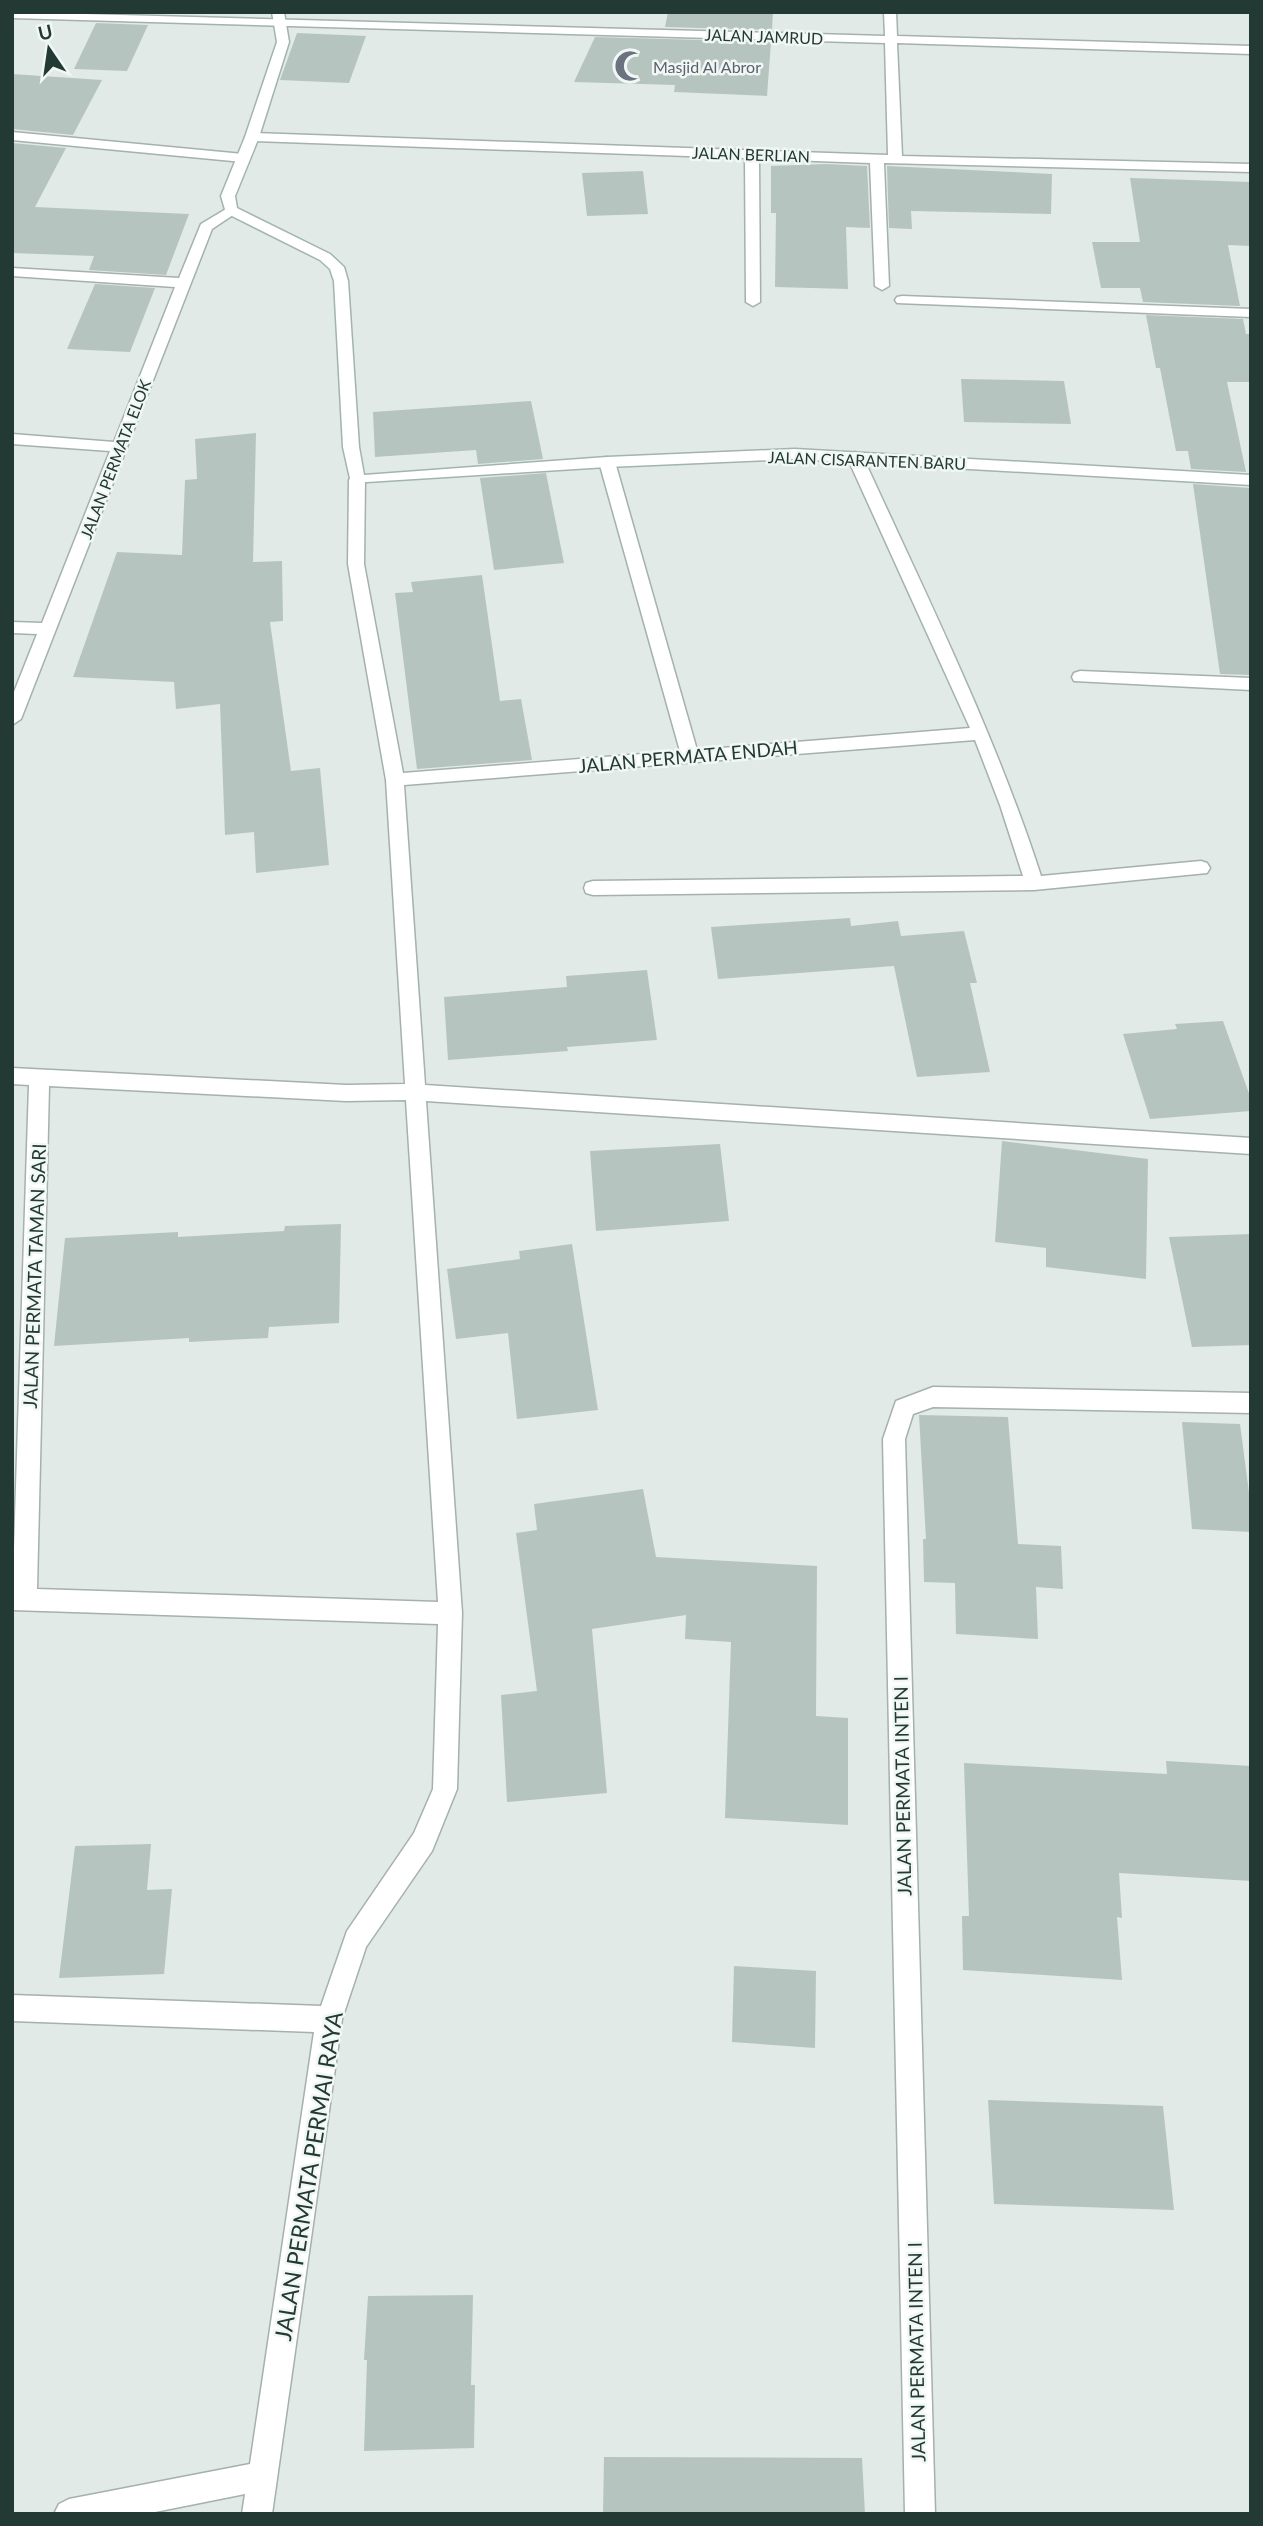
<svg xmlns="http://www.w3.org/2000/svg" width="1263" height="2526" font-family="Lato,sans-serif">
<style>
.building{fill:#b6c4bf}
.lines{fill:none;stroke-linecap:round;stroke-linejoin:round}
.street-casing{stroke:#a4b1ad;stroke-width:3}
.secondary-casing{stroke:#a1b4ae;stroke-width:3}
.street{fill:#fff;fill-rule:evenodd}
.secondary{fill:#fff;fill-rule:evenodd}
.labels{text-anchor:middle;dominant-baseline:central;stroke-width:5;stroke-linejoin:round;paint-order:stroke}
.far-street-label{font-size:16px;fill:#233934;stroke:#f1f7f4}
.far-worship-label{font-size:16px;fill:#5b616d;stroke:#f1f7f4;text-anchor:start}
.street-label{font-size:19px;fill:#233934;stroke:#f1f7f4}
.near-street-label{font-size:23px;fill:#233934;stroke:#f1f7f4}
</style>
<rect width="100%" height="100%" fill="#e1eae6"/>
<!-- building -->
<g class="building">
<polygon points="668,12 773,12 772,30 665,27"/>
<polygon points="96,23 148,25 127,71 74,69"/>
<polygon points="297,33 366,36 349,83 280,80"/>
<polygon points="595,37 771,42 767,96 674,92 675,85 574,82"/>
<polygon points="12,74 102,80 73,135 12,129"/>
<polygon points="12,143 66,148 35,207 189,214 166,275 89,270 94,256 12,253"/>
<polygon points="827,164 867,166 870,228 846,227 848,289 775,287 776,213 771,213 771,166"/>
<polygon points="887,166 1052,174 1051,214 911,211 912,229 889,228"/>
<polygon points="643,171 648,214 587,216 582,173"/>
<polygon points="1130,178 1251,182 1251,246 1228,245 1240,306 1143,302 1140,288 1101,288 1092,242 1140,242"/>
<polygon points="95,284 155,288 130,352 67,349"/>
<polygon points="1146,315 1243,319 1246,334 1251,334 1251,382 1227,382 1246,472 1191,469 1188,451 1176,451 1160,368 1156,368"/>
<polygon points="961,379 1064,381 1071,424 964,422"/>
<polygon points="531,401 543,459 478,464 476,450 375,457 373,412"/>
<polygon points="256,433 253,562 282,561 283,621 270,622 291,771 320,768 329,865 256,873 254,832 225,835 220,704 176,709 174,682 73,677 117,552 182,555 185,480 197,479 195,439"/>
<polygon points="546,473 564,563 494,570 480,478"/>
<polygon points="1193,484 1250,488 1251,675 1220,674"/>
<polygon points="482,575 500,701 521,699 532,760 417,769 395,593 413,592 411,582"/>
<polygon points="850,918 851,926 898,921 901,936 964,931 977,983 970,983 990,1072 917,1077 894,966 718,979 711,927"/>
<polygon points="647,970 657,1040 567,1047 568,1051 448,1060 444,997 567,987 566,976"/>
<polygon points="1223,1021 1251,1099 1251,1111 1150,1119 1123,1034 1177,1029 1175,1024"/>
<polygon points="1002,1141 1148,1159 1146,1279 1046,1267 1046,1248 995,1242"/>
<polygon points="720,1144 729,1221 596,1231 590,1151"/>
<polygon points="341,1224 339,1323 269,1327 268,1338 189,1342 189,1338 54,1346 65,1238 178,1232 178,1237 284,1231 285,1226"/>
<polygon points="1251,1234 1251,1345 1192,1347 1169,1237"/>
<polygon points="572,1244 598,1410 517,1419 508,1333 456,1339 447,1269 520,1259 519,1251"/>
<polygon points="919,1415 1008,1417 1018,1544 1061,1546 1063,1589 1036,1587 1038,1639 956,1634 955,1583 924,1582 923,1539 926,1539"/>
<polygon points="1182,1422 1240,1424 1251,1508 1251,1532 1192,1529"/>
<polygon points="643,1489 656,1557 817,1566 816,1716 848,1718 848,1825 725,1818 731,1642 685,1639 686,1615 592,1629 607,1793 507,1802 501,1695 537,1691 516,1533 537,1530 534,1504"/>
<polygon points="1166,1761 1251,1766 1251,1881 1119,1873 1122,1918 1117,1917 1122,1980 963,1970 962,1916 969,1916 964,1763 1167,1774"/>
<polygon points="151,1844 147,1890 172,1889 164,1974 59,1978 75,1846"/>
<polygon points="734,1966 816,1971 815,2048 732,2042"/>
<polygon points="988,2100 1163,2106 1174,2210 994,2204"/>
<polygon points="473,2295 471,2385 475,2385 474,2448 364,2451 367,2360 364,2360 368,2296"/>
<polygon points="604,2457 862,2458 865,2514 603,2514"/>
</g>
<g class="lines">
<defs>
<g id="street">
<polygon points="12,12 885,36 884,12 896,12 897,36 1251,46 1251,54 897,43 902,156 1251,164 1251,172 884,163 889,286 882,290 875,286 870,163 759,159 760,302 753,306 746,302 745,158 252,141 245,137 252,133 888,155 885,43 12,18"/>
<polygon points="12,132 243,154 250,158 243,162 12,140"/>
<polygon points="231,206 238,210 236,213 212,229 21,719 12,725 12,697 37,634 12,633 12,622 42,623 110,451 12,444 12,434 114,442 175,287 12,276 12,268 179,278 201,224"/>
<polygon points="902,296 1251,309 1251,317 897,303 895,300 897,297"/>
<path d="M855 452 863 457C926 595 994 731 1041 876L1201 861 1207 863 1210 868 1207 873 1034 890 593 895 586 893 584 888 586 883 593 881 1023 876 1000 805 975 740 404 785 425 1085 1251 1138V1154L426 1101 462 1613 457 1789 432 1851 366 1947 342 2019 272 2514H242L245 2494 145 2514H54L59 2504 69 2499 250 2464 314 2032 12 2021V1995L321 2006 347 1931 414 1833 433 1789 438 1624 12 1610 29 1085 12 1084V1068L346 1085 405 1084 386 780 348 564 349 480 351 477H363L365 480 364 564 403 773 680 751 599 462 607 457 615 462 697 750 970 728 847 457ZM49 1086 346 1101 406 1100 438 1602 37 1589Z"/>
<polygon points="1080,671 1251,678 1251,690 1074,681 1072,677 1074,673"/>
<polygon points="933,1387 1251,1393 1251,1413 933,1407 913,1414 905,1439 935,2514 905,2514 883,1439 896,1401"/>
</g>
<polygon id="secondary" points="272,12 284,12 289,42 259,137 235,196 237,208 330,254 344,267 348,281 359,447 364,475 607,457 795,449 1251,475 1251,485 795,459 607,467 351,483 343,447 334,281 330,269 320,260 226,213 221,196 245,137 277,42"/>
</defs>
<!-- street casing -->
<use href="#street" class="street-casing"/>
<!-- secondary casing -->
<use href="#secondary" class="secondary-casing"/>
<!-- street -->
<use href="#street" class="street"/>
<!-- secondary -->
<use href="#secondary" class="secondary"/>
</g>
<!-- icons -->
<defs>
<symbol id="mosque-bare" viewBox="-9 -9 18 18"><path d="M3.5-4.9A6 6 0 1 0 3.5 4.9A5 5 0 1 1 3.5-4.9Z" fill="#6b7280" stroke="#f1f7f4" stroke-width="2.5" paint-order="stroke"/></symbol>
</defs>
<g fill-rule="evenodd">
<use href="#mosque-bare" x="608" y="44" width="44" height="44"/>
</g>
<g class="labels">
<!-- far-street labels -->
<g class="far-street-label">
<text transform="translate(764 36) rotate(2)">JALAN JAMRUD</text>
<text transform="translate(751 154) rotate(2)">JALAN BERLIAN</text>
<text transform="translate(115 459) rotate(-69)">JALAN PERMATA ELOK</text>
<text transform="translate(867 460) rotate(2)">JALAN CISARANTEN BARU</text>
</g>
<!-- far-worship labels -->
<g class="far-worship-label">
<text x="653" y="66">Masjid Al Abror</text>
</g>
<!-- street labels -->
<g class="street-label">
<text transform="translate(688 756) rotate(-5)">JALAN PERMATA ENDAH</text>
<text transform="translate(34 1276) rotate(-88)">JALAN PERMATA TAMAN SARI</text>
<text transform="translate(902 1786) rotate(-91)">JALAN PERMATA INTEN I</text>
<text transform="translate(916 2352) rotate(-91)">JALAN PERMATA INTEN I</text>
</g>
<!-- near-street labels -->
<g class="near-street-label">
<text transform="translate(308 2176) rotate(-81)">JALAN PERMATA PERMAI RAYA</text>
</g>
</g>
<!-- border -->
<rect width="1263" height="2526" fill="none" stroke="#233934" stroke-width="28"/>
<!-- north arrow -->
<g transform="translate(49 49) rotate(347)" stroke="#f1f7f4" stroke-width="5" paint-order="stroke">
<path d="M0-5L12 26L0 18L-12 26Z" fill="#233934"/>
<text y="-10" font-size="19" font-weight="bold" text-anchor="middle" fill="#233934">U</text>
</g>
</svg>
